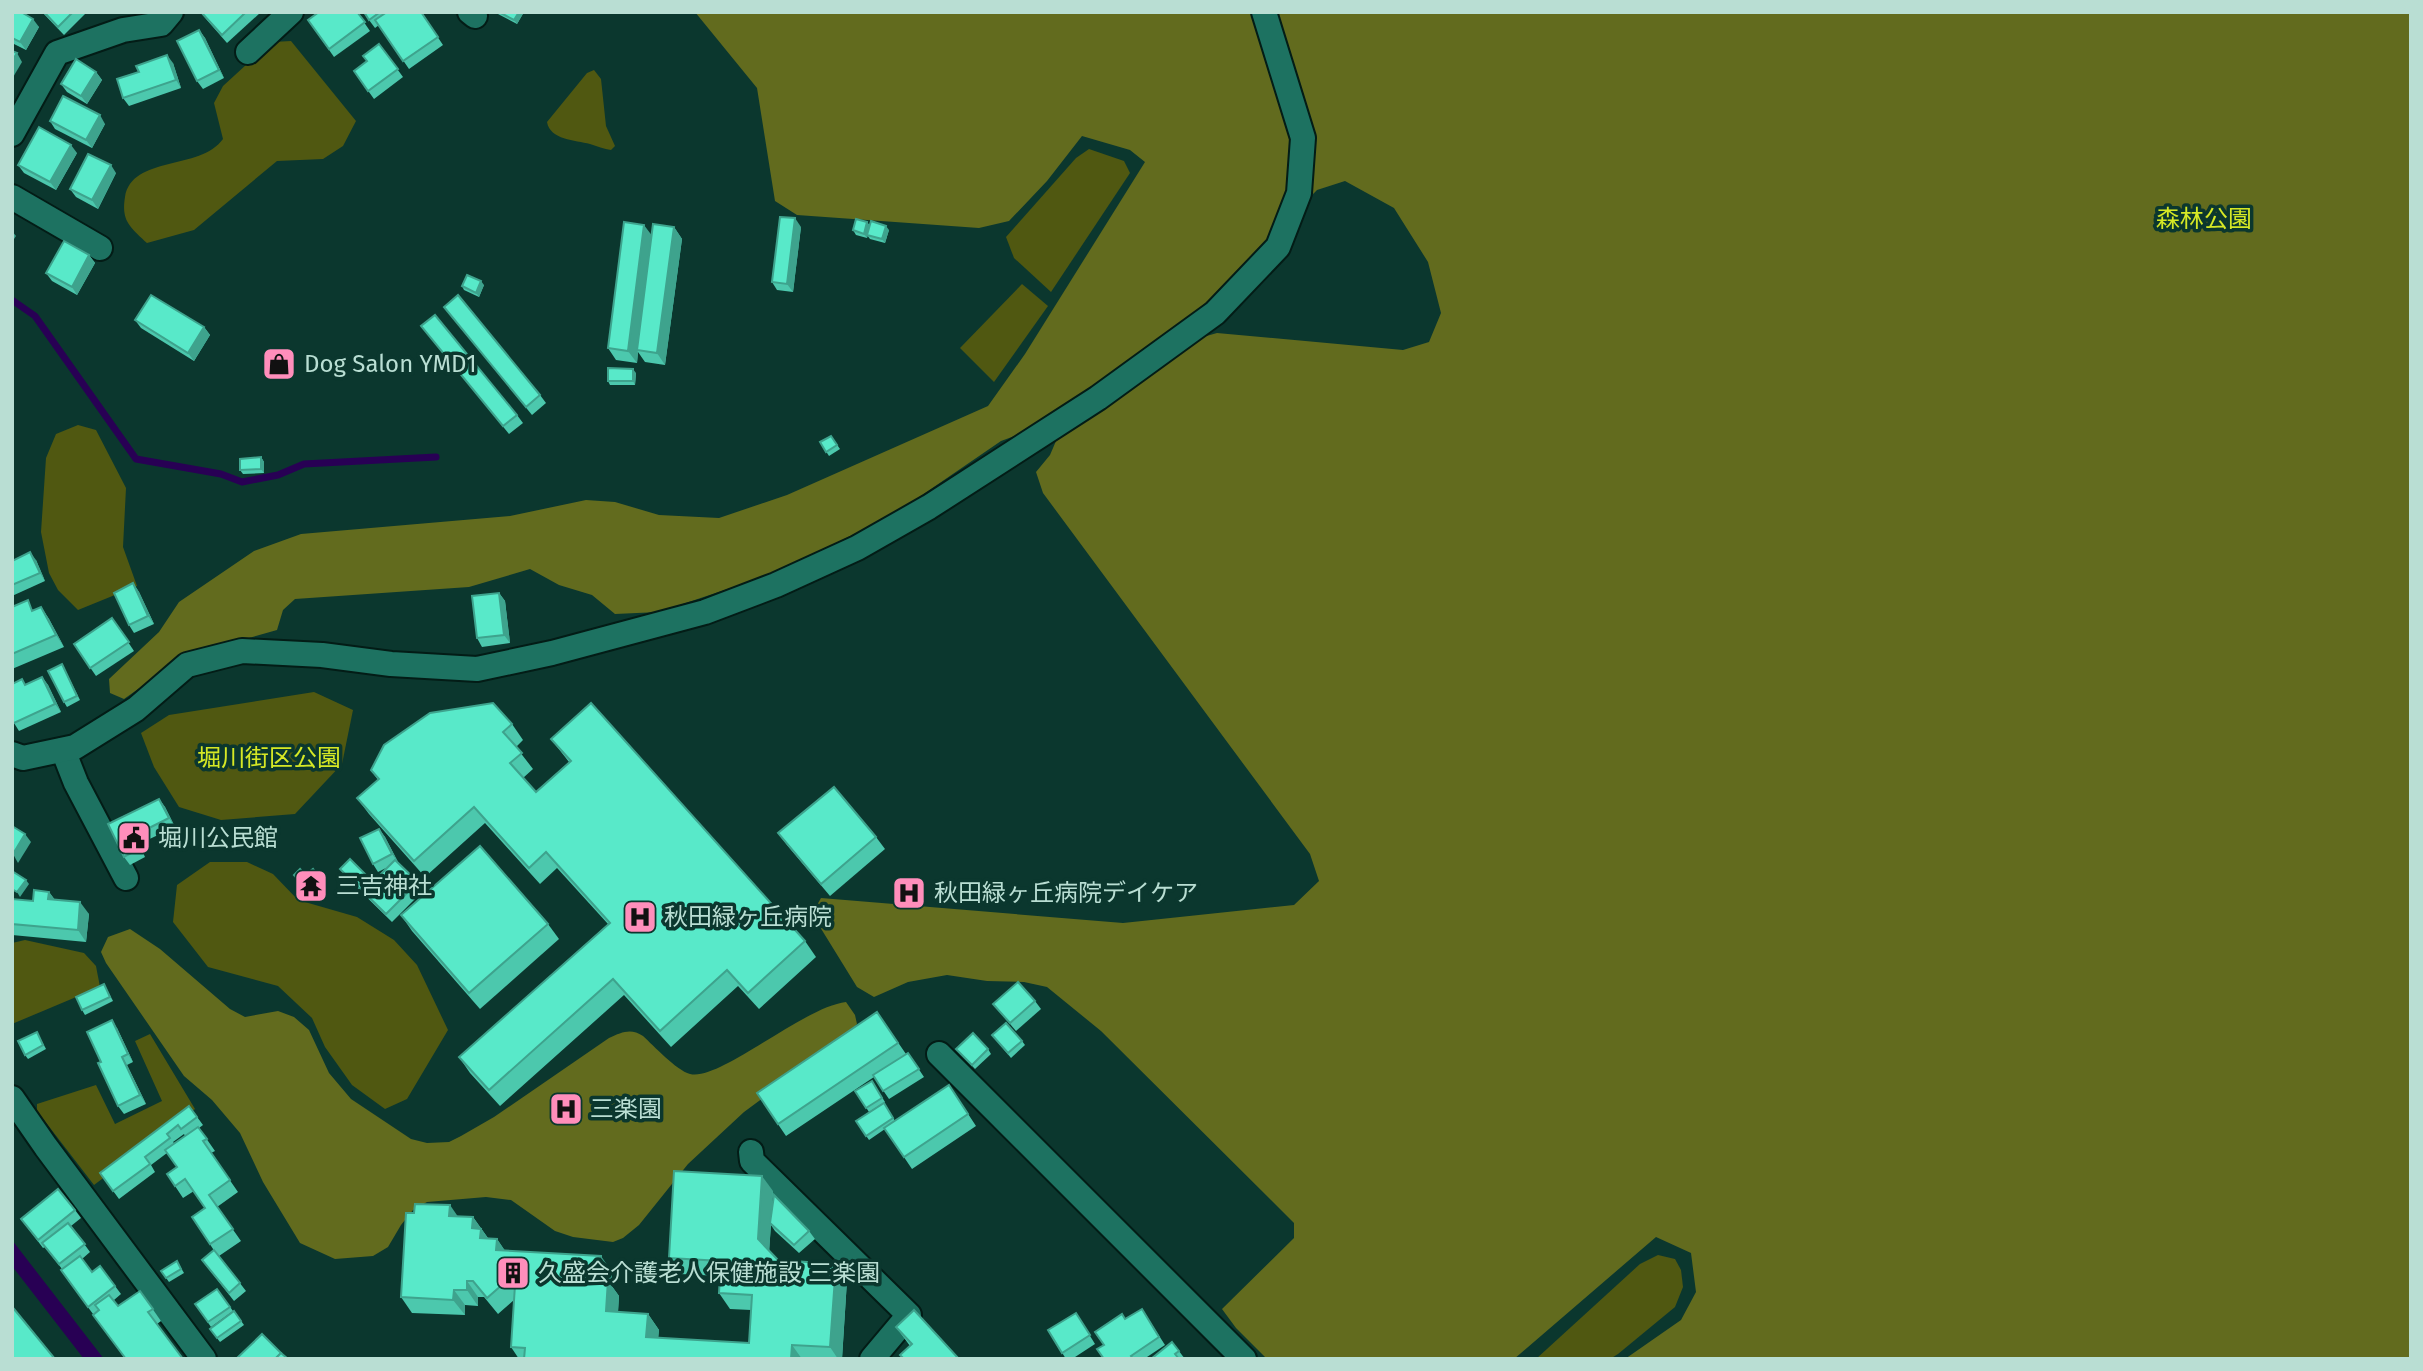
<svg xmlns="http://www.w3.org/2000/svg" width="2423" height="1371" font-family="'Fira Sans','Noto Sans JP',sans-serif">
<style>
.green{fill:#505811}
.forest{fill:#626b1e}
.water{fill:#280054}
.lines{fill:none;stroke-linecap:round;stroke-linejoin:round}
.stream{stroke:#280054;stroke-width:7}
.minor-casing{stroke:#031c16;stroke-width:28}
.minor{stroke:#1d7261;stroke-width:24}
.wall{fill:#4cc8ad;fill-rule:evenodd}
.shaded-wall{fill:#3ea38d}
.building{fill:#58e9c9;stroke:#3ea38d;stroke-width:2}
.labels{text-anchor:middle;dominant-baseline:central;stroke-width:7;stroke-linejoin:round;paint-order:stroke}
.park-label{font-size:24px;fill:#d6e825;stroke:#0b372e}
.poi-label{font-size:24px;fill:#b9ded3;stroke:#0b372e;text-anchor:start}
</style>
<rect width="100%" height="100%" fill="#0b372e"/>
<!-- green -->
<g class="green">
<path d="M291 41 356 121 343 146 323 159 277 161 194 230 147 243C130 227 121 221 125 197 132 155 200 171 223 139L214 103 223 86 259 53 273 42Z"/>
<path d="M594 70 601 79 606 126 615 146 611 150C604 149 597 146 590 144 575 140 550 140 547 122L587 73Z"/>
<polygon points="1089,149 1124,161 1130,173 1051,292 1014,258 1006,237 1076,158"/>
<polygon points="1022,284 1048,306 994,382 960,348"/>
<polygon points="78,425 96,430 126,488 123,547 137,586 78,610 58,590 49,573 41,532 46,458 56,434"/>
<polygon points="314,692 353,710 342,764 295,814 221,820 179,807 154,767 141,733 169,715"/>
<polygon points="210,862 247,862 273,874 298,900 357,917 394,940 417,965 448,1030 407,1099 385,1109 352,1085 325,1047 312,1018 278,986 208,967 173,922 177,885"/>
<polygon points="25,940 84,953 96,966 100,987 12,1024 12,943"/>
<polygon points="150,1034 195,1109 94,1185 37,1111 37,1104 96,1085 115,1124 162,1101 135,1041"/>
<polygon points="1658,1255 1675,1259 1681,1270 1683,1287 1675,1307 1618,1354 1610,1359 1536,1359 1640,1264"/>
</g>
<!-- forest -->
<g class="forest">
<polygon points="695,12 2411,12 2411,1359 1625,1359 1681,1320 1696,1292 1691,1253 1656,1237 1514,1359 1267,1359 1236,1328 1222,1309 1294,1238 1294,1223 1101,1031 1047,987 1024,982 987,981 947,975 908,982 874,997 857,987 812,914 821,898 1123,923 1294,905 1319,881 1310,854 1043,493 1036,472 1050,455 1056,441 1203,337 1217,333 1403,350 1429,342 1441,313 1428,262 1394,208 1345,181 1317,190 1210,299 1134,364 1045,425 1001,441 893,515 775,573 659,612 615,614 592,595 559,585 530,569 469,587 295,599 283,610 277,630 185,656 124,699 110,693 109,679 159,632 179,602 254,551 301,534 510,516 586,500 615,502 659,515 719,518 787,495 988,406 1025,354 1145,162 1130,150 1082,136 1047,181 1009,221 979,228 797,215 775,201 757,88"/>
<path d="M130 929 160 949 230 1009 245 1017 278 1011 294 1017 309 1030 329 1073 351 1099 411 1139 427 1143 449 1142 461 1136 494 1117 609 1038C622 1032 631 1028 643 1036 654 1046 676 1070 690 1074 719 1082 803 1007 846 1002L855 1015 857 1024 842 1040 744 1112 688 1164 639 1225 623 1238 613 1242 573 1237 555 1231 511 1200 486 1197 427 1202 413 1210 401 1225 388 1247 373 1256 335 1259 300 1243 263 1182 240 1133 212 1100 184 1076 106 963 101 952 108 937Z"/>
</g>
<!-- water -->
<polygon class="water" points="12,1240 104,1359 84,1359 12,1266"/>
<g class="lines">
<!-- stream -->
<polyline class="stream" points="12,300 35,316 136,459 221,474 242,482 278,475 304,464 436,457"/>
<defs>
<g id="minor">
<polyline points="470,12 475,16"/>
<polyline points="248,52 291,12"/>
<polyline points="12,134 57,53 123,30 161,24 171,12"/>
<polyline points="12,197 100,248"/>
<polyline points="63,750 76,783 126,878"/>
<polyline points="12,754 23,758 75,747 136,709 187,665 242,651 322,655 391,664 477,669 552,653 705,612 776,585 857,548 929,507 1098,398 1215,313 1278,247 1299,193 1303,138 1264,12"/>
<polyline points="939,1054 1244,1359"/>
<polyline points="12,1098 46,1147 204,1359"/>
<polyline points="751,1152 752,1161 909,1315 872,1359"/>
</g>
</defs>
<!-- minor casing -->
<use href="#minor" class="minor-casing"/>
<!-- minor -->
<use href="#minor" class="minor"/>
</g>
<!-- wall -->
<g class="wall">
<polygon points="12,12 39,27 26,50 12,43"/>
<polygon points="42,12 87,12 64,35"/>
<polygon points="200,12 261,12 227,43"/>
<polygon points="357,12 370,31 334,57 308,20"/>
<polygon points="363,12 421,12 443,45 409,69 379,25 375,28"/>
<polygon points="496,12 524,12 517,24 498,14"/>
<polygon points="199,30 205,38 224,78 203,89 197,81"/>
<polygon points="379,44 403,77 374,99 354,71 367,61"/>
<polygon points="173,63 181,88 129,106 123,98"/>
<polygon points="96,72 102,80 87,104 67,92 61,84"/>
<polygon points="50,121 105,124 92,148 55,129"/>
<polygon points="77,153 56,190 24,173 18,165"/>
<polygon points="116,173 98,209 76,197 70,189"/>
<polygon points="867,222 870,226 867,238 856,235 853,230"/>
<polygon points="674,227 682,239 665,365 645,362 638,352 637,363 616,360 608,348"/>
<polygon points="801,227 793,292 777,290 772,282"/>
<polygon points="889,230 885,243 870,239 867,235"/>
<polygon points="89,255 95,263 77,295 52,281 46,273"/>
<polygon points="484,285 479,297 464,290 462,286"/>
<polygon points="444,307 540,395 546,403 532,415"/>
<polygon points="135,320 204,327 210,335 194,361 141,328"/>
<polygon points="421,326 517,415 523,423 509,434"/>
<polygon points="636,373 635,385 610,385 608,381"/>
<polygon points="831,436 840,449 829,456 820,442"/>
<polygon points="261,457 264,462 264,473 243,474 240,470"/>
<polygon points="36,560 45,581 12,596 12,561"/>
<polygon points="133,583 139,592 154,624 134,633 129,625"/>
<polygon points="499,593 505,601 510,643 482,647 477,638"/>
<polygon points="12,607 35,610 41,607 49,619 64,647 12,669"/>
<polygon points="112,618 134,651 96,676 74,644"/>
<polygon points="62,664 80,700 67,707 64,702"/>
<polygon points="42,677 48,685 61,712 19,731 14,723 26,685"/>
<polygon points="512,724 523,740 516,747 533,769 523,778 536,792 569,762 551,739 805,941 816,957 759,1009 738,986 671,1047 624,995 500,1106 470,1073 459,1057 608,924 557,868 540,884 485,823 425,877 369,814 357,798 378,780 371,770"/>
<polygon points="159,799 165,807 175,827 139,844 145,857 130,865 124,857 108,824"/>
<polygon points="379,829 385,837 398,862 418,882 424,890 392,922 346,877 340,869 373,882 386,868 378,872 373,864"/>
<polygon points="778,833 876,837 885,849 830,896 787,845"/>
<polygon points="313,869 326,886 309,899 297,884"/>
<polygon points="49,892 55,900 89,914 86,942 12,935 12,897 13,899 33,901"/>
<polygon points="401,915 548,924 559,939 480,1009 412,931"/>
<polygon points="104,984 113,1001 85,1015 82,1010"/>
<polygon points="1035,1001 1041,1009 1016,1031 993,1004"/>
<polygon points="877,1012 906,1054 908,1053 924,1077 889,1099 874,1077 786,1136 757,1093"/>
<polygon points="117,1028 133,1062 127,1065 146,1104 124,1114 118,1106 101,1062"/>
<polygon points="37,1032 46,1049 28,1059 25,1055"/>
<polygon points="992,1035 1022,1041 1025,1045 1011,1058"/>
<polygon points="956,1049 988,1049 991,1054 975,1069"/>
<polygon points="872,1081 885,1102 869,1112 855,1091"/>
<polygon points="949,1085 976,1126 912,1169 885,1129 869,1140 856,1121 884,1103 895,1121"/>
<path d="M189 1106 203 1125 199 1128 215 1151 211 1153 238 1192 217 1207 241 1241 219 1256 246 1291 234 1301 202 1260 217 1255 192 1217 205 1208 194 1191 183 1198 167 1174 177 1167 167 1153 151 1165 155 1172 119 1199 100 1173ZM184 1134 185 1136 174 1143 173 1142Z"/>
<polygon points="773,1191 772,1208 809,1231 815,1239 799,1253 775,1231 771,1225 769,1251 778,1260 847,1280 842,1359 519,1359 511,1347 514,1300 498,1314 484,1297 478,1297 478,1306 465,1305 465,1315 412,1313 401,1297 457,1216 473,1217 488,1238 497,1239 505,1251 612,1272 611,1285 619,1296 618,1312 648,1314 659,1330 658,1338 749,1343 751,1310 730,1309 719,1293 720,1276 680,1274 669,1258"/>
<polygon points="75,1210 81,1218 71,1226 90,1252 82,1259 92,1272 115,1286 121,1294 114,1300 118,1306 140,1291 161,1321 157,1324 93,1314 67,1279 62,1269 45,1247 43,1248 21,1219"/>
<polygon points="177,1261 184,1273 169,1282 161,1271"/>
<polygon points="217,1289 233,1311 211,1327 195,1304"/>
<polygon points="234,1311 244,1325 220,1342 210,1329"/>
<polygon points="1076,1313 1095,1344 1072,1359 1066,1359 1048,1330"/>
<polygon points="1147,1317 1165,1345 1144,1359 1104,1359 1104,1345 1125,1319"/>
<polygon points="896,1327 959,1359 903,1359 900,1355 910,1346"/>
<polygon points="1172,1342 1185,1359 1151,1359"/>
</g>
<!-- shaded-wall -->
<g class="shaded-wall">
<polygon points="519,12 524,12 517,24 514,20"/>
<polygon points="33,19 39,27 26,50 20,42"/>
<polygon points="199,30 205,38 224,78 219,70"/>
<polygon points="17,53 22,62 12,79 12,61"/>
<polygon points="167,55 173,63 181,88 176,80"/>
<polygon points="96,72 102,80 87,104 81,96"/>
<polygon points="100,115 105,124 92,148 86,140"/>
<polygon points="71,145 77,153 56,190 50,182"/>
<polygon points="111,165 116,173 98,209 92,200"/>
<polygon points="795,218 801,227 793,292 787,284"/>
<polygon points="867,222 870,226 867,238 864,234"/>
<polygon points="644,225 653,237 637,350 638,352 637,363 628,351"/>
<polygon points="886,226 889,230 885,243 882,239"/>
<polygon points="674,227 682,239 665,365 657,353"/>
<polygon points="12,231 16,236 12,242"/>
<polygon points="89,255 95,263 77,295 72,287"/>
<polygon points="481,281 484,285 479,297 476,293"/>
<polygon points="204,327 210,335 194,361 188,353"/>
<polygon points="633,369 636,373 635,385 633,381"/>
<polygon points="261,457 264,462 264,473 261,469"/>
<polygon points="30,552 36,560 45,581 40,573"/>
<polygon points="133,583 139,592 154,624 148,616"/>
<polygon points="499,593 505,601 510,643 504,635"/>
<polygon points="41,607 49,619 64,647 56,635"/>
<polygon points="42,677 48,685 61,712 55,704"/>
<polygon points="159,799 165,807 175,827 169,818"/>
<polygon points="379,829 385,837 398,862 392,854"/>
<polygon points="25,834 31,842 18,863 13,854"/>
<polygon points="26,880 29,884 20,897 17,892"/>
<polygon points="49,892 58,904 48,899"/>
<polygon points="80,902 89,914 86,942 78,930"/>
<polygon points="112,1020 117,1028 133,1062 128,1054"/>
<polygon points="122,1057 127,1065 146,1104 140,1095"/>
<polygon points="762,1176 773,1191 769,1255 758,1239"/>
<polygon points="450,1205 461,1221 449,1216"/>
<polygon points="473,1217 492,1244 492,1254 472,1228"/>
<polygon points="497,1239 508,1255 496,1250"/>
<polygon points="601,1256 612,1272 611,1285 619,1296 617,1327 606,1311 600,1279"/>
<polygon points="836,1264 847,1280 842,1359 838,1359 830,1347"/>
<polygon points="467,1281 478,1297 478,1306 467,1290"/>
<polygon points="454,1290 465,1305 465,1315 453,1300"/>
<polygon points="648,1314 659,1330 657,1353 646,1337"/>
<polygon points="792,1345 802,1359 791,1359"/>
</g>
<!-- building -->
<g class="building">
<polygon points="12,12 21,12 33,19 20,42 12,38"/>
<polygon points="44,12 73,12 58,27"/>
<polygon points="201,12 246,12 222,35"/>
<polygon points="319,12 357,12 365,22 329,49 308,20"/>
<polygon points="364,12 380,12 369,20"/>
<polygon points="387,12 421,12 438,37 403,61 375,20"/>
<polygon points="499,12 519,12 514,20"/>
<polygon points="199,30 219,70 197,81 177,41"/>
<polygon points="379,44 398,69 368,91 354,71 367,61 363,56"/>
<polygon points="12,51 17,53 12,61"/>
<polygon points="167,55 176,80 123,98 117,79 139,72 136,66"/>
<polygon points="76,59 96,72 81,96 61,84"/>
<polygon points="63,96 100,115 86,140 50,121"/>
<polygon points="39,127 71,145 50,182 18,165"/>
<polygon points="88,154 111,165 92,200 70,189"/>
<polygon points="780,217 795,218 787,284 772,282"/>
<polygon points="856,219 867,222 864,234 853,230"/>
<polygon points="871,221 886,226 882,239 867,235"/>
<polygon points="624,222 644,225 628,351 608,348"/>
<polygon points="653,224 674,227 657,353 637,350"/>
<polygon points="64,241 89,255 72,287 46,273"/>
<polygon points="467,275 481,281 476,293 462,286"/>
<polygon points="151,295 204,327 188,353 135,320"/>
<polygon points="458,295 540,395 526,407 444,307"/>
<polygon points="435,315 517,415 503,426 421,326"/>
<polygon points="608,368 633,369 633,381 608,381"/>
<polygon points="831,436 837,445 826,452 820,442"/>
<polygon points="261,457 261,469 240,470 240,459"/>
<polygon points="30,552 40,573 12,585 12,561"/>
<polygon points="133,583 148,616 129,625 114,593"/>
<polygon points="499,593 504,635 477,638 472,596"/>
<polygon points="28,600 32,611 41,607 56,635 12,654 12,607"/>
<polygon points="112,618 129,642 90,668 74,644"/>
<polygon points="62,664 77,696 64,702 48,671"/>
<polygon points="42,677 55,704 14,723 12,720 12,684 22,679 25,685"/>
<polygon points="493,703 512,724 503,732 522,753 510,763 536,792 571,761 551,739 591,703 805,941 748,993 727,970 660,1031 613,979 489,1090 459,1057 610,923 546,852 529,868 474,807 414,861 357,798 379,779 371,770 384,745 430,713"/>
<polygon points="834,787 876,837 821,884 778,833"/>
<polygon points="159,799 169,818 133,836 139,849 124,857 108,824"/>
<polygon points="12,826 25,834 13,854 12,854"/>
<polygon points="379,829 392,854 373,864 360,838"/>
<polygon points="480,846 548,924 469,993 401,915"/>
<polygon points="350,859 373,882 395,860 418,882 386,914 340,869"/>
<polygon points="300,869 305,875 313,869 323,882 306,895 297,884 300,882 294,875"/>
<polygon points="12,871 26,880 17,892 12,889"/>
<polygon points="34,890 49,892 48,899 80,902 78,930 12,924 12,899 33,901"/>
<polygon points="1018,982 1035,1001 1010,1023 993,1004"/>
<polygon points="104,984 110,997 82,1010 76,997"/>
<polygon points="877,1012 898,1043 778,1124 757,1093"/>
<polygon points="112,1020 128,1054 122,1057 140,1095 118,1106 98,1063 101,1062 87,1032"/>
<polygon points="1006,1023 1022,1041 1008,1053 992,1035"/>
<polygon points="37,1032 43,1045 25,1055 18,1041"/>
<polygon points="973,1033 988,1049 972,1065 956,1049"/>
<polygon points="908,1053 919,1069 883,1091 873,1075"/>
<polygon points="872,1081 882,1098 866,1108 855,1091"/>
<polygon points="949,1085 968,1114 904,1157 884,1128"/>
<polygon points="884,1103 893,1118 866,1136 856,1121"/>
<polygon points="189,1106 197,1117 181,1129 178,1125 167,1134 170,1138 145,1157 150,1164 113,1191 100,1173"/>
<polygon points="198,1127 207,1139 203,1141 230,1180 209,1195 233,1229 210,1244 192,1217 205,1208 185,1179 175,1186 167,1174 177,1167 165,1150"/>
<polygon points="674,1171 762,1176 758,1239 778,1260 836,1264 830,1347 792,1345 791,1359 524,1359 525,1348 511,1347 515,1285 503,1284 487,1298 473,1281 467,1281 467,1290 454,1290 453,1300 401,1297 406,1213 414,1213 415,1204 450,1205 449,1216 473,1217 472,1228 481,1229 480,1238 497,1239 496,1250 601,1256 600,1279 608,1280 606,1311 648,1314 646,1337 749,1343 752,1295 719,1293 721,1261 669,1258"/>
<polygon points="58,1189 75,1210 38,1240 21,1219"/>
<polygon points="774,1195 809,1231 794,1245 770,1223"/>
<polygon points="68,1223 85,1244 59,1264 42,1243"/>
<polygon points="214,1250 240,1283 229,1293 202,1260"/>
<polygon points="80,1256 92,1272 100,1266 115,1286 88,1307 61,1270"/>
<polygon points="177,1261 181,1269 166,1278 161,1271"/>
<polygon points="217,1289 230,1307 208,1322 195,1304"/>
<polygon points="140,1291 153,1309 148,1312 183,1359 126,1359 93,1315 99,1310 95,1305 109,1295 118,1306"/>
<polygon points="14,1309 55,1359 12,1359 12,1311"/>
<polygon points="1142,1309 1159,1337 1131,1356 1133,1359 1104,1359 1097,1349 1104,1345 1095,1332 1122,1314 1125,1319"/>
<polygon points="914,1310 959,1359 904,1359 900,1355 912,1344 896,1327"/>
<polygon points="234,1311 241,1321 217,1338 210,1329"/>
<polygon points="1076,1313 1090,1335 1062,1353 1048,1330"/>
<polygon points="262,1334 281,1353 275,1359 236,1359"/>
<polygon points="1172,1342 1179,1351 1175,1354 1179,1359 1151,1359"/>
<polygon points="281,1353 288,1359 275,1359"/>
</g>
<!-- icons -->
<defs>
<symbol id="shop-square" viewBox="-11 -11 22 22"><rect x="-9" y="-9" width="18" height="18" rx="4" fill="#ff8ebb" stroke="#0b372e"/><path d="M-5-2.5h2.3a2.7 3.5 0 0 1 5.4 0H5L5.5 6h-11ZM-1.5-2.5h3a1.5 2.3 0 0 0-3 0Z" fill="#111"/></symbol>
<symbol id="civic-square" viewBox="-11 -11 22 22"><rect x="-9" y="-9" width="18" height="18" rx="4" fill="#ff8ebb" stroke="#0b372e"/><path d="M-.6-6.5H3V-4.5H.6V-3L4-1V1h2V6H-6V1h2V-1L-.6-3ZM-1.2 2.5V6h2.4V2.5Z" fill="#111"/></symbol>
<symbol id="temple-square" viewBox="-11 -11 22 22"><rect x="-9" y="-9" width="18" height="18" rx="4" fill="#ff8ebb" stroke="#0b372e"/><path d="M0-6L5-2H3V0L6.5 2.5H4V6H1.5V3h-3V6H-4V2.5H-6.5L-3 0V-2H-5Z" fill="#111"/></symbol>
<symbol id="hospital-square" viewBox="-11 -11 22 22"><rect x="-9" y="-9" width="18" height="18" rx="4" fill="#ff8ebb" stroke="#0b372e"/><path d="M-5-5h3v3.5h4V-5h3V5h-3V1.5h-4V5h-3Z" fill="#111"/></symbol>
<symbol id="building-square" viewBox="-11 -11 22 22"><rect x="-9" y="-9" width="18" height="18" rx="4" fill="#ff8ebb" stroke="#0b372e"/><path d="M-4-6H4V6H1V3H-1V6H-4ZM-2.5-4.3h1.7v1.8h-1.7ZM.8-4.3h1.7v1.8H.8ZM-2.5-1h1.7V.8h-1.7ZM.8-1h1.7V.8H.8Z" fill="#111"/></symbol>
</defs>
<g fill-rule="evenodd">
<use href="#shop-square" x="260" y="345" width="38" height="38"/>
<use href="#civic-square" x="115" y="819" width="38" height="38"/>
<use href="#temple-square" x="292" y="867" width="38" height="38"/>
<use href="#hospital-square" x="890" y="874" width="38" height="38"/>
<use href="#hospital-square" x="621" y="898" width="38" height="38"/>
<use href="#hospital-square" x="547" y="1090" width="38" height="38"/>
<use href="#building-square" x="494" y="1254" width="38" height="38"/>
</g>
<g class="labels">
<!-- park labels -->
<g class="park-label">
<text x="2204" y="219">森林公園</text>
<text x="269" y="758">堀川街区公園</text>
</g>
<!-- poi labels -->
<g class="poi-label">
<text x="304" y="364">Dog Salon YMD1</text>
<text x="158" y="838">堀川公民館</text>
<text x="336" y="886">三吉神社</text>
<text x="934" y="893">秋田緑ヶ丘病院デイケア</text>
<text x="664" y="917">秋田緑ヶ丘病院</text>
<text x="590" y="1109">三楽園</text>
<text x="538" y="1273">久盛会介護老人保健施設 三楽園</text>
</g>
</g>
<!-- border -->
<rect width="2423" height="1371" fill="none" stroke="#b9ded3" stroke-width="28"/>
</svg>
